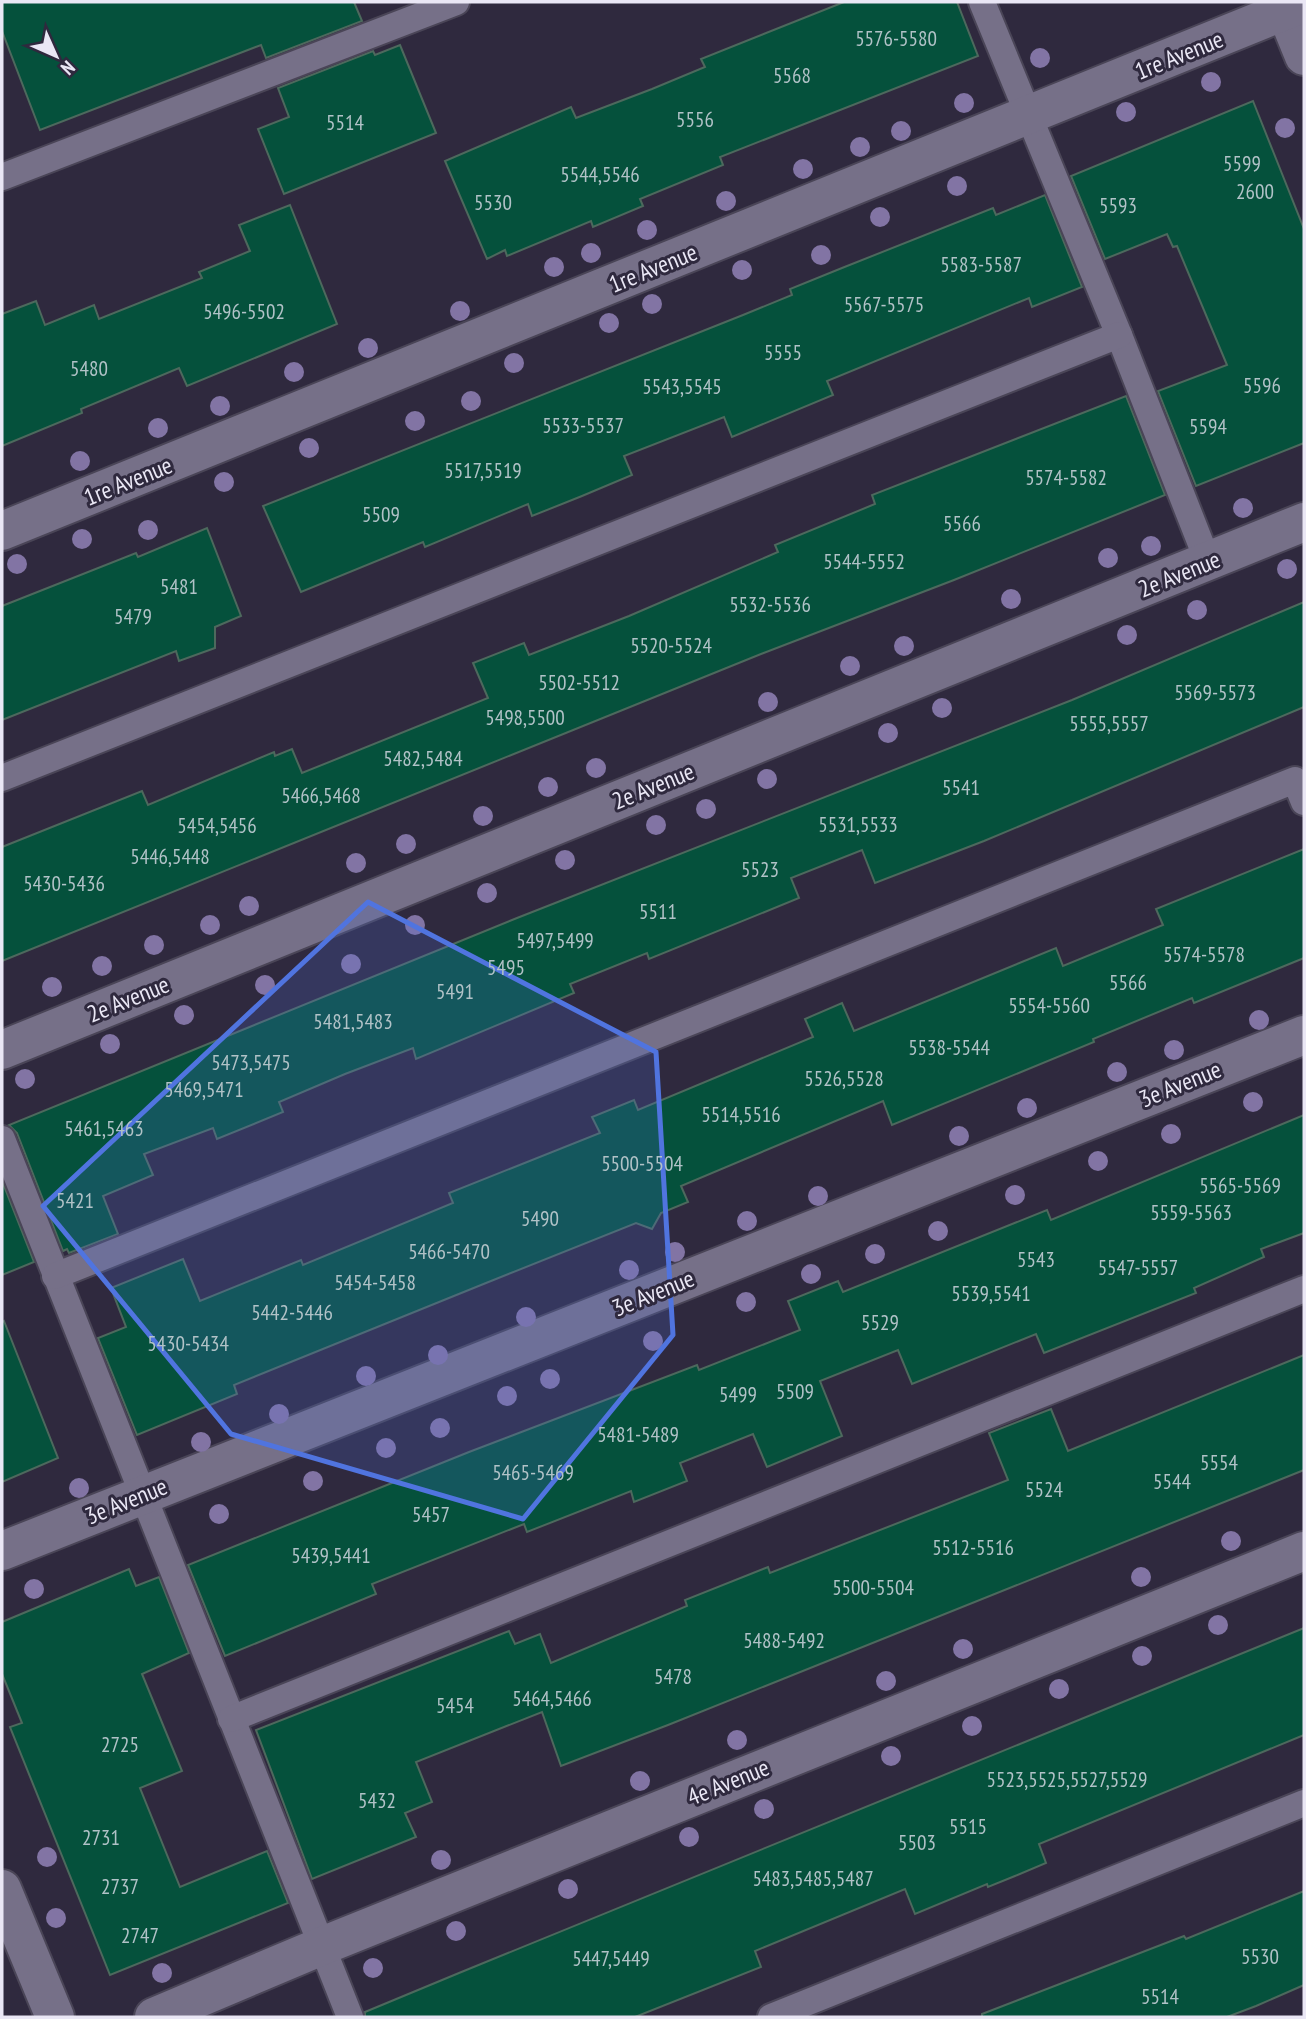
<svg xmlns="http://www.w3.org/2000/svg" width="1306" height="2019" font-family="'PT Sans Narrow',sans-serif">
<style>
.building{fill:#05513c;stroke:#4d695d;stroke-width:2}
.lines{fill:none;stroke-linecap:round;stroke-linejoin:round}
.service-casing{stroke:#4a4557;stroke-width:30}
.minor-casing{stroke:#4a4557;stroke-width:42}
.tertiary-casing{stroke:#4a4557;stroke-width:42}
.service{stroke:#767088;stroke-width:26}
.minor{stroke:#767088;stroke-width:38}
.tertiary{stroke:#767088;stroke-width:38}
.tree{fill:#8274a4}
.marked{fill:#5074df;fill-opacity:0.2;stroke:#5074df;stroke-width:5;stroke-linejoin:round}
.labels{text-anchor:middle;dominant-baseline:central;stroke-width:6;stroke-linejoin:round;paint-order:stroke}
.number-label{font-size:21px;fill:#b1c2c7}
.street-label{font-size:24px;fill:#eae7f5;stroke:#2f293e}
</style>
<rect width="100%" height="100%" fill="#2f293e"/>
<!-- building -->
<g class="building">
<polygon points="2,2 354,2 362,21 266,58 261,45 40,130 2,31"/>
<polygon points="844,2 957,2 978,56 720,157 723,165 640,199 643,206 593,227 591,221 507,256 505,250 487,259 445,161 571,107 576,118 652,89 705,67 701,59"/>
<polygon points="400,45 436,133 284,194 258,129 289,117 278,88 373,51 375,55"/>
<polygon points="1253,101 1304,229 1304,443 1196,486 1158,391 1227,365 1177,246 1173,247 1167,234 1105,259 1071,176"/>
<polygon points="1045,195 1082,287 1032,307 1029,298 827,381 833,395 732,437 724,417 624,456 632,475 582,496 532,516 528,504 425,547 423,542 301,592 263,506 743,315 792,295 790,289 842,268 993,208 996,215"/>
<polygon points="290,205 337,324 187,386 179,368 81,409 82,413 2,446 2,314 36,301 45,325 94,305 99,319 202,278 199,272 250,251 239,225"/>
<polygon points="1126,396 1165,495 954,580 761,654 2,961 2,847 142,791 148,805 274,752 275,756 292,749 302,773 488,698 473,663 524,643 529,655 629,616 778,552 775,545 875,504 872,495"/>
<polygon points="207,528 241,616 215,627 215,648 179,661 176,651 2,720 2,606 136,553 138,557"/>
<polygon points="1304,602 1304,707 984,841 875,883 862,850 791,878 799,898 649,959 647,953 570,984 574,993 416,1059 413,1048 345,1074 279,1102 283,1112 217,1139 213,1128 144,1154 153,1175 103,1196 118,1234 69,1253 67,1249 63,1251 17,1133 9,1125 517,918 1072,700"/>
<polygon points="1304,849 1304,958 1194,1003 1192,998 1093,1039 1094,1042 892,1125 883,1101 681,1186 688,1202 661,1213 652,1229 636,1223 486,1283 234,1385 237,1394 137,1435 98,1338 126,1327 111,1288 183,1259 200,1301 301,1260 303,1265 453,1203 449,1193 600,1133 592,1117 634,1100 638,1110 813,1037 805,1019 842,1003 854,1031 1056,948 1063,966 1163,925 1156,909"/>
<polygon points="1304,1115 1304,1233 1261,1249 1264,1257 1194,1288 1196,1293 1044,1353 1036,1334 912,1384 898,1350 820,1381 842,1436 767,1467 753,1434 680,1463 687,1481 634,1502 631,1491 527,1532 524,1524 372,1584 376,1594 225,1656 188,1565 469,1452 697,1365 699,1370 800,1330 788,1301 838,1281 843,1292 1047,1210 1051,1220"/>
<polygon points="2,1181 34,1262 2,1275"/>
<polygon points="4,1321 58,1458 2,1482 2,1322"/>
<polygon points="1304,1355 1304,1470 668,1725 561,1766 542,1712 416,1762 432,1802 405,1813 416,1837 312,1879 256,1730 509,1631 515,1644 540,1634 551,1663 687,1606 685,1600 768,1567 770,1573 1008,1480 989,1433 1051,1409 1068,1451"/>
<polygon points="129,1569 136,1586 159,1577 189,1653 142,1674 182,1771 140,1788 180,1887 267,1851 288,1903 110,1975 10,1727 22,1723 2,1674 2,1622"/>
<polygon points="1304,1628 1304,1735 1039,1844 1046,1863 1015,1876 988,1887 987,1884 915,1914 905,1889 755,1951 761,1967 635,2017 365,2017 365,2012 459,1973"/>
<polygon points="1304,1891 1304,1985 1256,2006 1227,2017 982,2017 982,2014 1184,1936 1186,1939"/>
</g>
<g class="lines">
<defs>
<g id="service">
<polyline points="982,2 1119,335 1208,562"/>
<polyline points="2,177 456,2"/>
<polyline points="2,778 1119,335"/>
<polyline points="2,1139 350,2017"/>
<polyline points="55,1276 1295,780 1304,802"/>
<polyline points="231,1719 1304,1289"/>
<polyline points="771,2017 1304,1803"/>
</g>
<g id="minor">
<polyline points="1282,2 1304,56"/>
<polyline points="2,531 1304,3"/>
<polyline points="2,1050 1304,522"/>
<polyline points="2,1551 1304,1035"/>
<polyline points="154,2017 322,1946 1304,1551"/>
</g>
<polyline id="tertiary" points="2,1889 55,2017"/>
</defs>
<!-- service casing -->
<use href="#service" class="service-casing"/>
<!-- minor casing -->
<use href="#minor" class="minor-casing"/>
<!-- tertiary casing -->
<use href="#tertiary" class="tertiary-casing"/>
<!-- service -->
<use href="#service" class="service"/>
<!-- minor -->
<use href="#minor" class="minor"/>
<!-- tertiary -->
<use href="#tertiary" class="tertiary"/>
</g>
<!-- trees -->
<g class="tree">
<circle cx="1040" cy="58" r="10"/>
<circle cx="1211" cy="82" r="10"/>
<circle cx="964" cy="103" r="10"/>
<circle cx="1126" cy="112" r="10"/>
<circle cx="1285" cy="128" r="10"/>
<circle cx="901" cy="131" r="10"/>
<circle cx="860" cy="147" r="10"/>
<circle cx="803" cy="169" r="10"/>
<circle cx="957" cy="186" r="10"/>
<circle cx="726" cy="201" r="10"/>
<circle cx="880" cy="217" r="10"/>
<circle cx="647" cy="230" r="10"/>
<circle cx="591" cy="253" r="10"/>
<circle cx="821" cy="255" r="10"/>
<circle cx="554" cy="267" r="10"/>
<circle cx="742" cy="270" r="10"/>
<circle cx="652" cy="304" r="10"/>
<circle cx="460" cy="311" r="10"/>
<circle cx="609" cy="323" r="10"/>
<circle cx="368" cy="348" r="10"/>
<circle cx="514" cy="363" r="10"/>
<circle cx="294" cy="372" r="10"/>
<circle cx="471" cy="401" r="10"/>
<circle cx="220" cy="406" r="10"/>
<circle cx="415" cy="421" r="10"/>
<circle cx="158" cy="428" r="10"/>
<circle cx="309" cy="448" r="10"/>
<circle cx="80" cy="461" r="10"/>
<circle cx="224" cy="482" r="10"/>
<circle cx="1243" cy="508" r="10"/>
<circle cx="148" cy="530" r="10"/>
<circle cx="82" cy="539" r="10"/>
<circle cx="1151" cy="546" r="10"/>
<circle cx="1108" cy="558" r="10"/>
<circle cx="17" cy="564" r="10"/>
<circle cx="1287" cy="569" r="10"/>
<circle cx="1011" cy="599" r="10"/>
<circle cx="1197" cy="610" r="10"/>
<circle cx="1127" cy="635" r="10"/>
<circle cx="904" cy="646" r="10"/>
<circle cx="850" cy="666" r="10"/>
<circle cx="768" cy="702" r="10"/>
<circle cx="942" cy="708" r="10"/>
<circle cx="888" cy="733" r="10"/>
<circle cx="596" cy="768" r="10"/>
<circle cx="767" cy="779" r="10"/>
<circle cx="548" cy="787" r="10"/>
<circle cx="706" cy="809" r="10"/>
<circle cx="483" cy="816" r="10"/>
<circle cx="656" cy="825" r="10"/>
<circle cx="406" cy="844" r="10"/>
<circle cx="565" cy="860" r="10"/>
<circle cx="356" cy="863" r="10"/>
<circle cx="487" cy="893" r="10"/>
<circle cx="249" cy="906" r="10"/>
<circle cx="210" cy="925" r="10"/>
<circle cx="415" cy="925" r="10"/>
<circle cx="154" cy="945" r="10"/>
<circle cx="351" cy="964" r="10"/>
<circle cx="102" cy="966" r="10"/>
<circle cx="265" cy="985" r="10"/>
<circle cx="52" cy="987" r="10"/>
<circle cx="184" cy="1015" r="10"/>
<circle cx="1259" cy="1020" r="10"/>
<circle cx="110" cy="1044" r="10"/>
<circle cx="1174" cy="1050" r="10"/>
<circle cx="1117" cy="1072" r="10"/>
<circle cx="25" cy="1079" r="10"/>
<circle cx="1253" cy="1102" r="10"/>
<circle cx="1027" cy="1108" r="10"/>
<circle cx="1171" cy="1134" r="10"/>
<circle cx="959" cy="1136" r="10"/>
<circle cx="1098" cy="1161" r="10"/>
<circle cx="1015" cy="1195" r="10"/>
<circle cx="818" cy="1196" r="10"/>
<circle cx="747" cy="1221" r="10"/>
<circle cx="938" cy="1231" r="10"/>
<circle cx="675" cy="1252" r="10"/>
<circle cx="875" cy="1254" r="10"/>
<circle cx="629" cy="1270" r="10"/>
<circle cx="811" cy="1274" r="10"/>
<circle cx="746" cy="1302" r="10"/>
<circle cx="526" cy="1317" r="10"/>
<circle cx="653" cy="1341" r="10"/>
<circle cx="438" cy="1355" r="10"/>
<circle cx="366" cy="1376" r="10"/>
<circle cx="550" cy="1379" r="10"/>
<circle cx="507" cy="1396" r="10"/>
<circle cx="279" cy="1414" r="10"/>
<circle cx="440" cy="1428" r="10"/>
<circle cx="201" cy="1442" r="10"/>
<circle cx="386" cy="1448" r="10"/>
<circle cx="313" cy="1481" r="10"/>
<circle cx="79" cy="1488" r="10"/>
<circle cx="219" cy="1514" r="10"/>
<circle cx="1231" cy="1541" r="10"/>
<circle cx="1141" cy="1577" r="10"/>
<circle cx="34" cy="1589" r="10"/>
<circle cx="1218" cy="1625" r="10"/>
<circle cx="963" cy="1649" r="10"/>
<circle cx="1142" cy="1656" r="10"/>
<circle cx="886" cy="1681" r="10"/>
<circle cx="1059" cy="1689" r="10"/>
<circle cx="972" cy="1726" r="10"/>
<circle cx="737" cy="1740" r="10"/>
<circle cx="891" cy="1756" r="10"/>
<circle cx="640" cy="1781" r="10"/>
<circle cx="764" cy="1809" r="10"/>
<circle cx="689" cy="1837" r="10"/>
<circle cx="47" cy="1857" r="10"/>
<circle cx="441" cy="1860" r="10"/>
<circle cx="568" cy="1889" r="10"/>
<circle cx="56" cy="1918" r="10"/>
<circle cx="456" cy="1931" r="10"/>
<circle cx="373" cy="1968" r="10"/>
<circle cx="162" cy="1973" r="10"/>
</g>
<!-- marked area -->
<path class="marked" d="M368 902 656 1052 673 1335 523 1519 231 1434 43 1206Z"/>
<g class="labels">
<!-- number labels -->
<g class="number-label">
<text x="896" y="38">5576-5580</text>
<text x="792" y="75">5568</text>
<text x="695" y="119">5556</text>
<text x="345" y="122">5514</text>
<text x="1242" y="163">5599</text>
<text x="600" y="174">5544,5546</text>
<text x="1255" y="191">2600</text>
<text x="493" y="202">5530</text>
<text x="1118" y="205">5593</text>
<text x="981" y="264">5583-5587</text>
<text x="884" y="304">5567-5575</text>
<text x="244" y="311">5496-5502</text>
<text x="783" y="352">5555</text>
<text x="89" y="368">5480</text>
<text x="1262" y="385">5596</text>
<text x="682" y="386">5543,5545</text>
<text x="583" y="425">5533-5537</text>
<text x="1208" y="426">5594</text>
<text x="483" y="470">5517,5519</text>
<text x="1066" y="477">5574-5582</text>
<text x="381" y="514">5509</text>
<text x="962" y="523">5566</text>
<text x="864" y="561">5544-5552</text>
<text x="179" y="586">5481</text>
<text x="770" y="604">5532-5536</text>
<text x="133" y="616">5479</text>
<text x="671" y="645">5520-5524</text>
<text x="579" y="682">5502-5512</text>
<text x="1215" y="692">5569-5573</text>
<text x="525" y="717">5498,5500</text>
<text x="1109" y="723">5555,5557</text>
<text x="423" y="758">5482,5484</text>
<text x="961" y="787">5541</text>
<text x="321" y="795">5466,5468</text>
<text x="858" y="824">5531,5533</text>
<text x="217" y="825">5454,5456</text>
<text x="170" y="856">5446,5448</text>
<text x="760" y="869">5523</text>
<text x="64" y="883">5430-5436</text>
<text x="658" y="911">5511</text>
<text x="555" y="940">5497,5499</text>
<text x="1204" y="954">5574-5578</text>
<text x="506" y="967">5495</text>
<text x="1128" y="982">5566</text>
<text x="455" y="991">5491</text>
<text x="1049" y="1005">5554-5560</text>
<text x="353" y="1021">5481,5483</text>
<text x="949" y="1047">5538-5544</text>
<text x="251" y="1062">5473,5475</text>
<text x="844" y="1078">5526,5528</text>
<text x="204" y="1089">5469,5471</text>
<text x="741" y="1114">5514,5516</text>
<text x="104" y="1128">5461,5463</text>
<text x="642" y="1163">5500-5504</text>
<text x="1240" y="1185">5565-5569</text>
<text x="75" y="1200">5421</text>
<text x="1191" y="1212">5559-5563</text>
<text x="540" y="1218">5490</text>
<text x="449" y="1251">5466-5470</text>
<text x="1036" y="1259">5543</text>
<text x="1138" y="1267">5547-5557</text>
<text x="375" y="1282">5454-5458</text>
<text x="991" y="1293">5539,5541</text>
<text x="292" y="1312">5442-5446</text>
<text x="880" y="1322">5529</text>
<text x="188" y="1343">5430-5434</text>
<text x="795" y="1391">5509</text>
<text x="738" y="1394">5499</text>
<text x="638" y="1434">5481-5489</text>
<text x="1219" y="1462">5554</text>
<text x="533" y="1472">5465-5469</text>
<text x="1172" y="1481">5544</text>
<text x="1044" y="1489">5524</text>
<text x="431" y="1514">5457</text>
<text x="973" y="1547">5512-5516</text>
<text x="331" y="1555">5439,5441</text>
<text x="873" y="1587">5500-5504</text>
<text x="784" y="1640">5488-5492</text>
<text x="673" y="1676">5478</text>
<text x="552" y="1698">5464,5466</text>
<text x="455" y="1705">5454</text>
<text x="120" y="1744">2725</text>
<text x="1067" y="1779">5523,5525,5527,5529</text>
<text x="377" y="1800">5432</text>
<text x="968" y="1826">5515</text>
<text x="101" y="1837">2731</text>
<text x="917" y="1842">5503</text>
<text x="813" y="1878">5483,5485,5487</text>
<text x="120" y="1886">2737</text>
<text x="140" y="1935">2747</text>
<text x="1260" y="1956">5530</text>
<text x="611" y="1958">5447,5449</text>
<text x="1160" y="1996">5514</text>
</g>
<!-- street labels -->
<g class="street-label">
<text transform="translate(1179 55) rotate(-22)">1re Avenue</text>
<text transform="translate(653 268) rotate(-22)">1re Avenue</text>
<text transform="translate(128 481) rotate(-22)">1re Avenue</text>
<text transform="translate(1179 574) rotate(-22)">2e Avenue</text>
<text transform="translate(653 786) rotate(-22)">2e Avenue</text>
<text transform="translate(128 999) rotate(-22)">2e Avenue</text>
<text transform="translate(1180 1084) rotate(-22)">3e Avenue</text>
<text transform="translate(653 1293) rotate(-22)">3e Avenue</text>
<text transform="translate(126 1501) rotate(-22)">3e Avenue</text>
<text transform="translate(728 1782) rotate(-22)">4e Avenue</text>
</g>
</g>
<!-- border -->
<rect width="1306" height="2019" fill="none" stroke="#eae7f5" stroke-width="7"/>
<!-- north arrow -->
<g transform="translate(56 56) rotate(135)" stroke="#2f293e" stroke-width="5" paint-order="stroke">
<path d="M0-5L12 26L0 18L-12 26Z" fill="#eae7f5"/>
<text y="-10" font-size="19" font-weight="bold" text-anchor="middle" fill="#eae7f5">N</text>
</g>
</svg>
